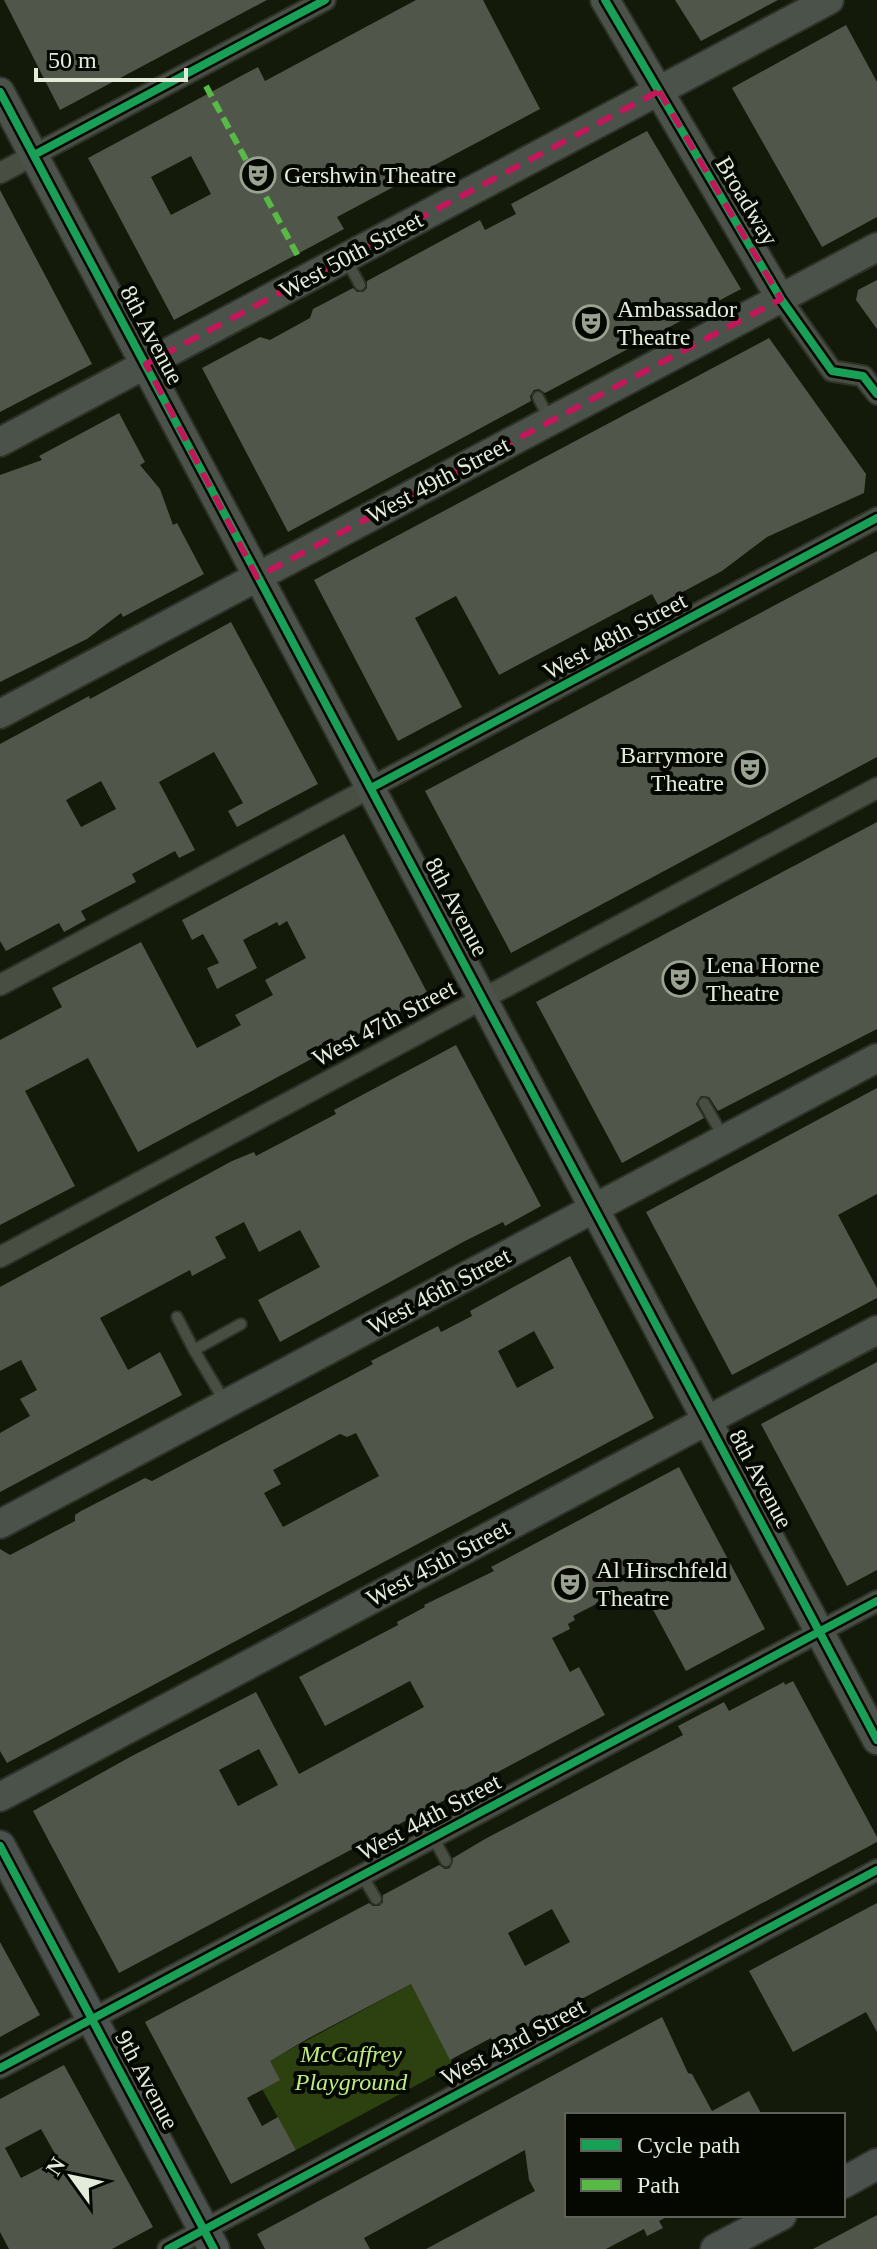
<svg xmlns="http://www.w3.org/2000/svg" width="877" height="2249" font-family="Georgia,serif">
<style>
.green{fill:#2c4010}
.building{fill:#505649;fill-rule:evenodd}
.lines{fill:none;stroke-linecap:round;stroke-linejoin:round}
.lane-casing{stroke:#2e3228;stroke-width:14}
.street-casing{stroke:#2e3228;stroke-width:24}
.secondary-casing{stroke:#2e3228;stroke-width:32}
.primary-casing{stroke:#2e3228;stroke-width:34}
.lane{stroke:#484e42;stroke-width:10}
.street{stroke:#484e42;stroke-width:20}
.secondary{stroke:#4b5249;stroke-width:28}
.primary{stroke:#4b524e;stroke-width:30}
.quiet{stroke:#58b947;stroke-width:6;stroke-dasharray:12 6;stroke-linecap:butt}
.cycleway-casing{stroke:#040801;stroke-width:13}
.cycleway{stroke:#1a9f57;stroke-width:8}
.marked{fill:none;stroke:#c2185b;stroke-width:6;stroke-dasharray:16 10;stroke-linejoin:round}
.labels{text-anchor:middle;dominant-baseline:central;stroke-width:8;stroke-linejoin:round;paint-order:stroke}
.poi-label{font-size:24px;fill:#e3ecda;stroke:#040801;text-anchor:start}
.street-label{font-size:24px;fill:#e3ecda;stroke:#040801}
.park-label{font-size:24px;font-style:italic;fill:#bded81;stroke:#040801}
</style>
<rect width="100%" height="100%" fill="#131a0a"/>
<!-- green -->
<polygon class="green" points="411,1984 454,2065 296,2150 262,2089 269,2061"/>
<!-- building -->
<g class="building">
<polygon points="4,0 267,0 60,110"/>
<path d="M416 0H483L540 109 337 217 344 229 174 320 88 158 258 67 265 81ZM191 156 211 194 171 215 151 177Z"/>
<polygon points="675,0 778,0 701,41"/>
<polygon points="846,25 877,82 877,217 822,247 732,88"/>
<polygon points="647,131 741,289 545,393 539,389 534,390 530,396 531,401 288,532 202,368 260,337 270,340 310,318 313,309 353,288 357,292 363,292 367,288 367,281 480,220 485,230 516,214 511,204"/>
<polygon points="0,190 92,364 0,412"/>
<polygon points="877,280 877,329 856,300 858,290"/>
<polygon points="769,338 866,474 864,493 767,537 722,571 658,605 652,594 499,675 456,596 415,618 462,707 398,741 314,580"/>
<polygon points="119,413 145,462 140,465 160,489 173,525 177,523 204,574 123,617 121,613 87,639 0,682 0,475 42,460 39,456"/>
<polygon points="877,551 877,757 511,953 425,791"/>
<path d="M231 622 318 784 237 827 228 811 243 803 214 752 159 782 195 850 179 858 175 851 132 874 136 882 81 911 86 920 64 932 59 923 6 951 0 941V744L89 696 90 699ZM101 781 116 809 81 827 66 800Z"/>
<polygon points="877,822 877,1029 718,1111 709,1097 701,1096 696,1104 704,1118 622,1163 536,1002"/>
<polygon points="344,834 429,996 138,1152 88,1058 25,1091 75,1186 0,1225 0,1040 62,1007 52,988 141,942 197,1048 241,1025 235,1015 273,995 265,980 306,958 287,921 279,926 277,922 243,940 257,968 217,989 207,968 219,963 203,934 192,940 182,920"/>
<polygon points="456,1045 541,1206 505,1226 503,1222 465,1241 280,1342 258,1300 320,1267 300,1230 259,1252 244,1222 215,1237 226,1258 192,1276 190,1270 100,1318 128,1370 160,1352 182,1395 0,1492 0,1433 30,1416 20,1399 37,1390 21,1360 0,1371 0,1287 232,1161 254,1152 256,1156 336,1114 334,1110"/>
<polygon points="877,1088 877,1194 838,1215 877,1288 877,1298 732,1375 646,1212"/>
<path d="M570 1256 654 1418 7 1763 0 1751V1549L10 1555 75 1521V1515L81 1511 145 1478 152 1481 345 1379 373 1364 371 1361 438 1326 441 1332 472 1316 470 1311ZM534 1331 554 1368 517 1388 498 1351ZM356 1433 379 1476 283 1527 264 1493 281 1484 273 1470 340 1434 347 1437Z"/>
<polygon points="877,1362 877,1570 847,1586 761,1424"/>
<path d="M679 1467 765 1629 686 1671 643 1591 611 1608 606 1599 573 1616 575 1620 568 1624 570 1629 552 1638 570 1672 579 1667 605 1715 119 1973 33 1811 130 1757 256 1692 299 1774 424 1707 410 1681 325 1726 299 1677 398 1625 397 1622 425 1607 424 1605 494 1571 491 1567ZM259 1749 278 1785 238 1806 219 1770Z"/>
<path d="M793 1681 877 1837V1842L576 2002 494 2044 491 2038 450 2060 411 1984 309 2038 270 2061 280 2080 247 2098 262 2126 278 2117 296 2150 231 2184 145 2022 369 1903 373 1906H379L383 1902V1895L439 1865 445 1869 450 1868 453 1858 485 1839 683 1735 678 1726 724 1702 729 1711 784 1682 785 1685ZM552 1909 570 1942 525 1966 508 1933Z"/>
<polygon points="877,1903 877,2032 866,2012 793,2052 749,1971"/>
<polygon points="0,1942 40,2015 0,2037"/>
<polygon points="662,2017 688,2073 692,2074 712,2111 749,2091 762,2115 567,2115 567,2215 670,2215 659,2221 663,2228 647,2236 644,2229 606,2249 426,2249 535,2191 529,2180 525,2150 364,2238 370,2249 265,2249 257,2234"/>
<path d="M64 2065 153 2227 112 2249H9L0 2232V2099ZM41 2129 58 2159 21 2178 5 2148Z"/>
<polygon points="877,2215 877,2249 813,2249"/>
</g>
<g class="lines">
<defs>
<g id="lane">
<polyline points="346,259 360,285"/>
<polyline points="538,397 549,419"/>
<polyline points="704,1103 724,1138"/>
<polyline points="177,1317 194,1350"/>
<polyline points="225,1402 194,1350 241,1324"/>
<polyline points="433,1837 446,1861"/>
<polyline points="362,1875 376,1899"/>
</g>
<g id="street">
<polyline points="0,173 325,0"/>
<polyline points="781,299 832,371 863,376 877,394"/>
<polyline points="0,985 877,518"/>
<polyline points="0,1257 877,788"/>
<polyline points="0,2068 877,1601"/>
<polyline points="168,2249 877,1870"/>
</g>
<g id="secondary">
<polyline points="605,0 781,299"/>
<polyline points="0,92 877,1740"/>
<polyline points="0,442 829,0"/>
<polyline points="0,714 877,247"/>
<polyline points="0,1524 877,1058"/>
<polyline points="0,1797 877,1330"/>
</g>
<g id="primary">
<polyline points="0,1846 214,2249"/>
<polyline points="843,2183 877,2164"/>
<polyline points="716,2249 781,2215"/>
</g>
</defs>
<!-- lane casing -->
<use href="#lane" class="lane-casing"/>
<!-- street casing -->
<use href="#street" class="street-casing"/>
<!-- secondary casing -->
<use href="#secondary" class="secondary-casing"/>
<!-- primary casing -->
<use href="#primary" class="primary-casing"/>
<!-- lane -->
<use href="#lane" class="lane"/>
<!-- street -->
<use href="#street" class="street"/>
<!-- secondary -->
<use href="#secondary" class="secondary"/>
<!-- primary -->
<use href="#primary" class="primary"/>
<!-- quiet -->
<polyline class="quiet" points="206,86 298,256"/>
<defs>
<g id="cycleway">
<polyline points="605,0 781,299 832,371 863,376 877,394"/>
<polyline points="0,92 877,1740"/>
<polyline points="34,155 325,0"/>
<polyline points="371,788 877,518"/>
<polyline points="0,1846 214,2249"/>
<polyline points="0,2068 877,1601"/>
<polyline points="168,2249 877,1870"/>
</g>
</defs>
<!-- cycleway casing -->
<use href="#cycleway" class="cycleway-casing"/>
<!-- cycleway -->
<use href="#cycleway" class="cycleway"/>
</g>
<!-- marked area -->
<path class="marked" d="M659 91 781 299 257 577 146 364Z"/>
<!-- icons -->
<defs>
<symbol id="theatre-ring" viewBox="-11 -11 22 22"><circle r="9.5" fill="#040801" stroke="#9aa291" stroke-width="1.5"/><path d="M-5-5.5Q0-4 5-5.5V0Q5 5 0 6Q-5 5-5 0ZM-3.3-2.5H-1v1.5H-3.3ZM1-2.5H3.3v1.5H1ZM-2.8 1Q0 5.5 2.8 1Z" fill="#9aa291"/></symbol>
</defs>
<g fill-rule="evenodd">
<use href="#theatre-ring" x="238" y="155" width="40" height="40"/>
<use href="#theatre-ring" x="571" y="303" width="40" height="40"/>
<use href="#theatre-ring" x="730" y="749" width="40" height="40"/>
<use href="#theatre-ring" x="660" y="959" width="40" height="40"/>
<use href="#theatre-ring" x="550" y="1564" width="40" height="40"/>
</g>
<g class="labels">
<!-- poi labels -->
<g class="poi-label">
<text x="284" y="175">Gershwin Theatre</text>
<text x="617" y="309">Ambassador<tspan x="617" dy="28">Theatre</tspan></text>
<text x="724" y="755" text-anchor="end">Barrymore<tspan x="724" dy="28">Theatre</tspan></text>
<text x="706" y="965">Lena Horne<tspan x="706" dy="28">Theatre</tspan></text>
<text x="596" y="1570">Al Hirschfeld<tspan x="596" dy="28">Theatre</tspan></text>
</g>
<!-- street labels -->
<g class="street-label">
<text transform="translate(747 201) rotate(59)">Broadway</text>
<text transform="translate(351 255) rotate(-28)">West 50th Street</text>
<text transform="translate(152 335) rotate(62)">8th Avenue</text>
<text transform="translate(438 480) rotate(-28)">West 49th Street</text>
<text transform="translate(615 636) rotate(-28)">West 48th Street</text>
<text transform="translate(457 907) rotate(62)">8th Avenue</text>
<text transform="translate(384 1023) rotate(-28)">West 47th Street</text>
<text transform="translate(439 1291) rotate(-28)">West 46th Street</text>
<text transform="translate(761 1479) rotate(62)">8th Avenue</text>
<text transform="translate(438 1563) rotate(-28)">West 45th Street</text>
<text transform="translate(429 1817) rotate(-28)">West 44th Street</text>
<text transform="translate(513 2042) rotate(-28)">West 43rd Street</text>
<text transform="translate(147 2080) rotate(62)">9th Avenue</text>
</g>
<!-- park labels -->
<g class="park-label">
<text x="351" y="2054">McCaffrey<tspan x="351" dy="28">Playground</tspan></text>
</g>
</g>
<!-- legend -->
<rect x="565" y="2113" width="280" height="104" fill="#040801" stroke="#5d6358" stroke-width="2"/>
<rect x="581" y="2139" width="40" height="12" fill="#1a9f57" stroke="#5d6358" stroke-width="2"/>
<text x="637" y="2153" font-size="24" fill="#e3ecda">Cycle path</text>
<rect x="581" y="2179" width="40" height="12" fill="#58b947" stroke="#5d6358" stroke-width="2"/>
<text x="637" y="2193" font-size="24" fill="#e3ecda">Path</text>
<!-- north arrow -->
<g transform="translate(72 2177) rotate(303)" stroke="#040801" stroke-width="6" paint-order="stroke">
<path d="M0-6L14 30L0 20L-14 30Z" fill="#e3ecda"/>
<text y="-12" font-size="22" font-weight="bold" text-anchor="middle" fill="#e3ecda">N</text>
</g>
<!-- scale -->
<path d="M36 68v12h150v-12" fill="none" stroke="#e3ecda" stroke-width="4"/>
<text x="48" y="68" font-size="24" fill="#e3ecda" stroke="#040801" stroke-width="6" paint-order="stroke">50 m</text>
</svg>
